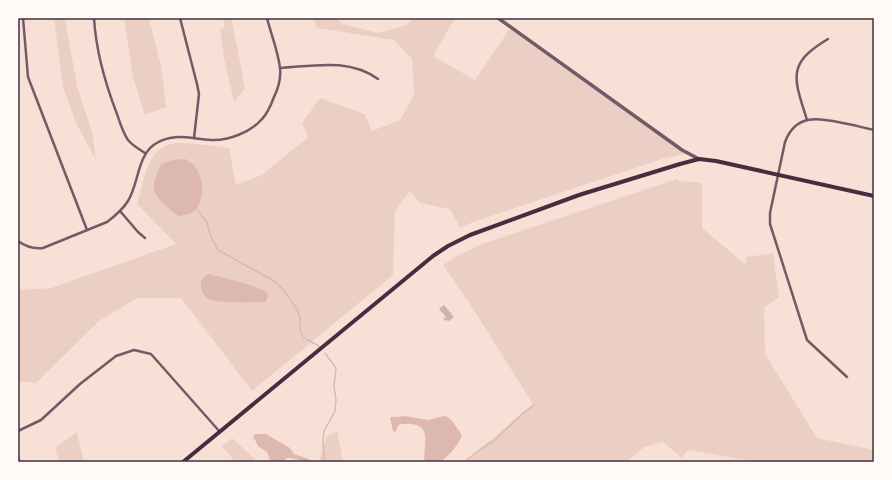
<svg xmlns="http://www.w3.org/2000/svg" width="892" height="480" font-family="Cabin,sans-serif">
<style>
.green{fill:#ebcfc5}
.water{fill:#dcb8b0}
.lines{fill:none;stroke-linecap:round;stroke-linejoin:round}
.stream{stroke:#dcb8b0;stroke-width:1.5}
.building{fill:#ccb4b1}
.minor{stroke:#755966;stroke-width:2.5}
.tertiary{stroke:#755966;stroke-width:3.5}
.secondary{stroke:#4a2c40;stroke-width:4}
.neatline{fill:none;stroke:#4a2c40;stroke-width:1.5}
</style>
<rect width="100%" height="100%" fill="#f7e1d7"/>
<!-- green -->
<g class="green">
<polygon points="54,18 65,18 77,86 92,132 96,160 76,123 63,87"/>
<polygon points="124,18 149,18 161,66 166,107 145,115 133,77"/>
<polygon points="223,18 231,18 239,57 245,89 234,102 224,58 220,29 225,27"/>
<path d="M314 18H336L343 24 378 33 406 25 414 18H455L433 56 475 80 511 27 687 153 662 159 473 222 460 228 450 209 420 203 410 191 395 211 393 275 252 391 181 298H137L99 321 36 383 18 381V290L51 288 176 244 137 204C142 188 144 170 153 157 156 151 163 146 170 144 183 141 214 146 229 148L236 185 262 175 308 137 302 123 320 98 365 114 372 131 400 120 414 95 412 59 394 40 317 28Z"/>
<polygon points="677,179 678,181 702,183 702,228 745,264 747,257 773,253 779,297 764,308 765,354 817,438 874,450 874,462 758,462 688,450 682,458 663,442 644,447 626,462 465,462 533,404 468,301 443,265 455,257 482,244"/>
<polygon points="337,431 343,462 319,462 327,436"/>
<polygon points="77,432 84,462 59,462 55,448"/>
<polygon points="232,438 258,462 235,462 222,446"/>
</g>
<!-- water -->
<g class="water">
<path d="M185 159C187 161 191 162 193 164 204 176 206 199 194 211 190 214 185 215 179 216 171 211 152 197 154 185 154 178 159 171 161 164L173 160Z"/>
<path d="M209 274 247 284 267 292 268 295 266 302C254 302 219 304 209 299 204 296 201 291 201 286 200 279 204 277 209 274Z"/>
<path d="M405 416 428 420 443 416 448 417 452 421 462 435C460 442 450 455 443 460H440L439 462H425C422 451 432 429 416 425 412 423 405 424 400 424L398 426 395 432 393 431 390 417H396Z"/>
<polygon points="256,434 266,434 290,448 294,454 309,459 306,462 291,458 287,458 284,462 273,462 270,460 267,452 258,446 253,436"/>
</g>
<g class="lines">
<!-- stream -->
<g class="stream">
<path d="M195 207 207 222 209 232 218 250 274 281C282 287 298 308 300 317 301 324 298 330 303 336 307 341 314 343 319 346"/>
<polyline points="307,461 313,462"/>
<polyline points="324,462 323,440 324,431 335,411 336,400 334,387 336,369 334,365 325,353"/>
<polyline points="464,462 482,448 494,441 522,414 534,405"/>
</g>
</g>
<!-- building -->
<polygon class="building" points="444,305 454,317 449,321 447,320 445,321 443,319 446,317 439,309"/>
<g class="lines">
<!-- minor -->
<g class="minor">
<polyline points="23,18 28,77 87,230"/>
<path d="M94 18C96 52 105 83 117 114 120 123 123 133 128 140 133 146 139 149 145 153"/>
<polyline points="180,18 197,84 199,94 194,138"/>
<path d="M280 68C314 66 348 58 378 79"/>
<path d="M807 120C794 78 786 64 828 39"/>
<polyline points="120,211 138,232 145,238"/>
<path d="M18 241C26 247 33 249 43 248L107 222C115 216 123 209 128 201 139 183 137 156 155 144 173 132 191 139 211 140 228 141 251 132 262 119 268 113 271 105 274 97 278 89 281 78 280 68 278 51 271 34 267 18"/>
<path d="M847 377 807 340 770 224V213L785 142C796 113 819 118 843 123 854 125 864 128 874 130"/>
<polyline points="18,431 41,420 80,384 116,356 134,350 151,354 220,432"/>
<polyline points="18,457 19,462"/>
</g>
<!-- tertiary -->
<polyline class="tertiary" points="498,18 682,150 699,159"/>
<!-- secondary -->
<polyline class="secondary" points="183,462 433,256 448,246 470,235 579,195 680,164 699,159 716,161 874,196"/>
</g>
<!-- border -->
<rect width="892" height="480" fill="none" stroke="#fffaf5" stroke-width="38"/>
<rect x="19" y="19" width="854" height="442" class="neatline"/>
</svg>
